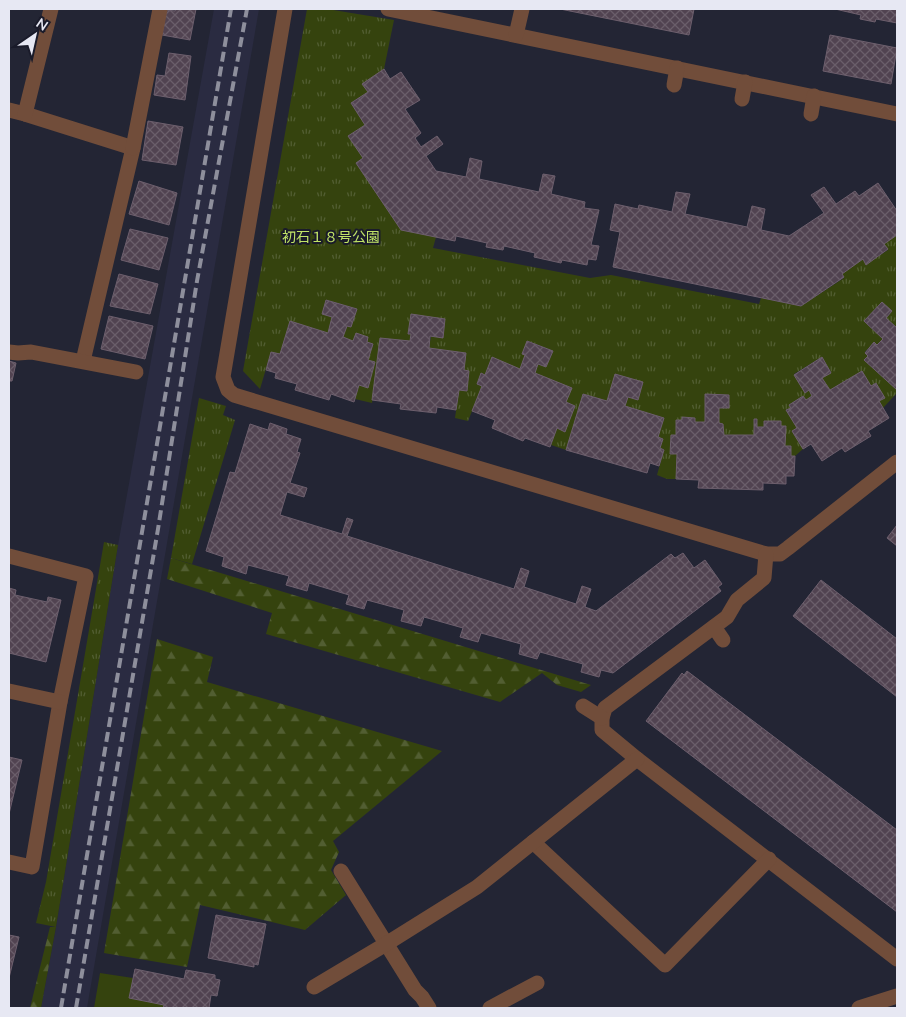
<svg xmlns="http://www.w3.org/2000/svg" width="906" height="1017" font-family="Mulish,'Noto Sans JP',sans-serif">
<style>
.built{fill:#2a2b41}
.forest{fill:url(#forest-firs)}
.park{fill:url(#park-tufts)}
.garden{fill:#35430e}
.building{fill:url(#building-cross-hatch);stroke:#6d5f6d}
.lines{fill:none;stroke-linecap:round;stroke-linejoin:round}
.minor{stroke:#714d3a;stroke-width:15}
.rail{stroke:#8e8f9c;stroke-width:4;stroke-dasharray:10 5;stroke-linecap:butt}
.labels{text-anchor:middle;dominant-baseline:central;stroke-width:4;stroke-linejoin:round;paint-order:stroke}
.park-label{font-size:14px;fill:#c1e467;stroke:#1a1b2a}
</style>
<defs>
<pattern id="forest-firs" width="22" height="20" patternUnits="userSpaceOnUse" patternTransform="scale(1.25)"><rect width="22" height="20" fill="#35430e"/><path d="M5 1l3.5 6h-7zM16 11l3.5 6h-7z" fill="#525e32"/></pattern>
<pattern id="park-tufts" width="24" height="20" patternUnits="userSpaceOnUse" patternTransform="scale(1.25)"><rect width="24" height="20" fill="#35430e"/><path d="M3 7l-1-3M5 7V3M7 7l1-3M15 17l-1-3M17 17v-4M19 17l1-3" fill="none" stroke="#525e32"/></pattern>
<pattern id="building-cross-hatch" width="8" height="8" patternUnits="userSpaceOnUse" patternTransform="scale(1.25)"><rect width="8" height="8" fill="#514351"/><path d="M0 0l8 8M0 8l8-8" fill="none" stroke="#6a5e6a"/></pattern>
</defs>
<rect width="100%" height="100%" fill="#232534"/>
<!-- built -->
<polygon class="built" points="214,9 259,9 87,1008 41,1008 56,927 118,545"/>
<!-- forest -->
<g class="forest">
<polygon points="171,558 591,685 581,692 557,685 542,673 500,702 266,634 272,613 167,579"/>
<polygon points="157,639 213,657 207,682 442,751 333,841 339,852 331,870 346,895 305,930 200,905 187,967 104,953"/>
<polygon points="50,927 56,927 41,1008 30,1008"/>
</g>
<!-- park -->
<g class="park">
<polygon points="307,9 327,9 394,20 384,69 368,92 351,103 365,125 349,136 363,158 356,163 401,229 436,237 433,248 590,278 611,275 759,304 761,298 801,306 844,278 842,274 863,259 866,264 888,250 884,244 897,235 897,328 886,318 892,311 882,302 864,321 883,339 877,345 874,342 865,352 868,356 864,360 897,390 897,393 883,408 879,401 884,398 876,383 871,386 862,371 830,390 822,378 831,372 822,357 794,374 805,392 809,390 812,396 806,400 803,396 789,405 791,408 786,410 797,428 792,431 803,449 795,456 791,456 791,446 785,446 785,426 757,427 757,419 754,419 754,435 724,435 723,424 719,423 719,408 729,408 729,395 706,394 705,422 695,422 694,418 682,417 682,420 676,420 676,435 671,435 670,454 677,454 676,479 667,479 657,475 664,450 660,448 663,439 658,437 664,418 625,406 628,397 638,400 643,383 616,374 607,401 583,394 566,450 551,445 557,428 565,431 575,406 566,402 535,373 538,364 546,367 553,351 528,341 522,354 525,355 520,369 485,375 481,373 477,384 482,386 468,421 455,418 459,390 467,391 469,371 464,370 466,353 429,348 431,336 443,338 445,319 435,318 409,334 411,334 410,341 380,338 372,403 355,399 359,385 368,387 375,362 368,360 373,344 367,342 356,333 353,341 343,337 347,326 351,327 357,309 327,300 322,314 332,317 328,333 290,321 280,354 271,352 260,389 243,371"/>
<polygon points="199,398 226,406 223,415 235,420 192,564 171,558"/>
<polygon points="104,542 118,545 56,927 36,923 46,882"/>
</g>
<!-- garden -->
<polygon class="garden" points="100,973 133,978 129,998 164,1005 163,1008 94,1008"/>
<!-- building -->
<g class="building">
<polygon points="176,9 196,9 190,40 162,35 166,10 175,11"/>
<polygon points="560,9 694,9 689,35"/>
<polygon points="835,9 897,9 897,23 876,19 875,22 860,19 861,15"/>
<polygon points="830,35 897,48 891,84 823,71"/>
<polygon points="169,53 191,56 185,100 154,95 157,75 165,76"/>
<polygon points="384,69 390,79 401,72 420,100 405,109 421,133 415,138 421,147 437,136 443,144 426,156 436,171 466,177 470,158 482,161 479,179 539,192 543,174 555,176 551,194 585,202 584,208 599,210 591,245 599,246 596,260 588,259 587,265 562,260 561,263 534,257 535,253 504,246 503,250 486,247 487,243 456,236 455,241 401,230 356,163 363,158 348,136 365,125 351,103 368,92 362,84"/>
<polygon points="148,121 183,127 176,165 142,160"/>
<polygon points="139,181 177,193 169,225 129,214"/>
<polygon points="878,183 897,211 897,235 884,244 888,249 866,265 863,259 842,274 844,277 801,306 613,267 620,232 610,230 615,204 638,209 639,205 672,212 676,192 690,194 685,214 747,227 752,206 765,209 761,230 789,236 824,213 811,195 824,187 836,204 855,191 859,196"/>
<polygon points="130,229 168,238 159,270 121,260"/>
<polygon points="119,274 158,284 150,314 110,306"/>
<polygon points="326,300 357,309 351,327 347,326 343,337 353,341 356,333 368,337 367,342 373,344 368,360 375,362 368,388 359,385 354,402 331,394 329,400 295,390 297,384 275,378 276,373 266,370 271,352 280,354 290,321 328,333 332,317 322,314"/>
<polygon points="882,302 892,311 886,318 897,328 897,390 864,360 868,356 865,353 874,342 877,345 883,339 864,321"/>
<polygon points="411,314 445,319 443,338 430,336 429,348 466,353 464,370 469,371 467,391 459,390 456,410 437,407 436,413 400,409 401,404 372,400 380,338 410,341 411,334 408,334"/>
<polygon points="109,316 153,326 145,359 101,349"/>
<polygon points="527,341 553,351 546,367 538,364 535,373 572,388 566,402 575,406 565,432 557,428 550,447 525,438 523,441 492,428 495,420 472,411 482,386 477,384 481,373 485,375 492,357 520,369 525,355 522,354"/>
<polygon points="822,357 831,373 822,378 830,390 862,371 871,386 876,383 885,398 879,401 889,418 868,431 871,436 845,452 842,448 822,461 811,444 803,449 792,431 797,428 786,410 791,408 789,405 803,396 806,400 812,396 809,390 805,393 794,375"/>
<polygon points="9,361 16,363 12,381 9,381"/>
<polygon points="615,374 643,382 638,400 628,397 625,406 664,418 658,437 663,439 660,448 664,450 659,466 650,463 647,473 566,450 583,394 607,401"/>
<polygon points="705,394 729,395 729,408 719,408 719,423 723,424 724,435 754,435 754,419 757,419 757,427 764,427 764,421 781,421 781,426 786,426 785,446 791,446 791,456 795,456 794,476 786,476 786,484 763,483 763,490 698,488 699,480 676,479 677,454 670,454 671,435 676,435 676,420 682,420 682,417 695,418 695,422 705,422"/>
<polygon points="270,423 287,429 286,434 301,439 297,452 300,453 290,483 307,488 304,497 287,492 280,515 342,534 347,518 353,520 347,536 514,589 521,568 529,571 524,587 576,604 582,586 591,589 585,607 596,611 671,554 675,558 683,553 694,568 705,560 722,584 718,587 721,591 613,673 601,670 599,677 581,672 583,664 540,652 537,659 519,654 521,644 481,633 478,642 460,637 463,628 424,617 421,626 401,621 404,610 367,600 364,609 346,604 349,595 309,583 307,591 286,585 289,576 248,565 246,574 222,566 224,557 206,551 230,472 235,473 250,424 268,430"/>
<polygon points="897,525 897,546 887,538"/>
<polygon points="821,580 897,639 897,697 793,616"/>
<polygon points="9,588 16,590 15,595 47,602 48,597 61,600 46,662 9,653"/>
<polygon points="687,671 897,830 897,912 646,721 682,673 684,675"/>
<polygon points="9,757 22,760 9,814"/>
<polygon points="216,915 266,924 258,965 254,964 254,967 208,958"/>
<polygon points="9,935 19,937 9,978"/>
<polygon points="135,969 184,979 186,970 215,975 215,979 220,980 217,996 211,995 209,1008 163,1008 164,1005 129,998"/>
</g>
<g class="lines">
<!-- minor -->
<g class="minor">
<polyline points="285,9 223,377 228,390 234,395 766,554 780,554 788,548 897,462"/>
<polyline points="388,9 897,114"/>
<polyline points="516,35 522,9"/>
<polyline points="674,85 677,68"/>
<polyline points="742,99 745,82"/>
<polyline points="9,110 25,114 133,148 83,361"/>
<polyline points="25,114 51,9"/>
<polyline points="811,114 814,96"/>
<polyline points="133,148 160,9"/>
<polyline points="9,352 18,353 31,352 136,372"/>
<polyline points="766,554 764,578 737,600 727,617 605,708 602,718 602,730 637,759 897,959"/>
<polyline points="9,556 86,576 60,702 32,867 9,862"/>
<polyline points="714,627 723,640"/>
<polyline points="9,691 60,702"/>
<polyline points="583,706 602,718"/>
<polyline points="533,842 665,965 769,859"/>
<polyline points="341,871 415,990 422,997 429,1008"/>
<polyline points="314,987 386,944 477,887 637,759"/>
<polyline points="490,1008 537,983"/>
<polyline points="859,1008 897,996"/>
</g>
<!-- rail -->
<g class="rail">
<polyline points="61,1008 231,9"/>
<polyline points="76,1008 158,529 197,281 247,9"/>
</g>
</g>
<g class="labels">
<!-- park labels -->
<g class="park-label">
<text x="331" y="237">初石１８号公園</text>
</g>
</g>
<!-- border -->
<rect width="906" height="1017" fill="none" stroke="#e7e8f3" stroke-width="20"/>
<!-- north arrow -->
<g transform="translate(35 35) rotate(34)" stroke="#1a1b2a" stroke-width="4" paint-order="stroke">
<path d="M0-4L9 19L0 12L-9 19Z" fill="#e7e8f3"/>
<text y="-8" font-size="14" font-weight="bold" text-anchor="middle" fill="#e7e8f3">N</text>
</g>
</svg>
